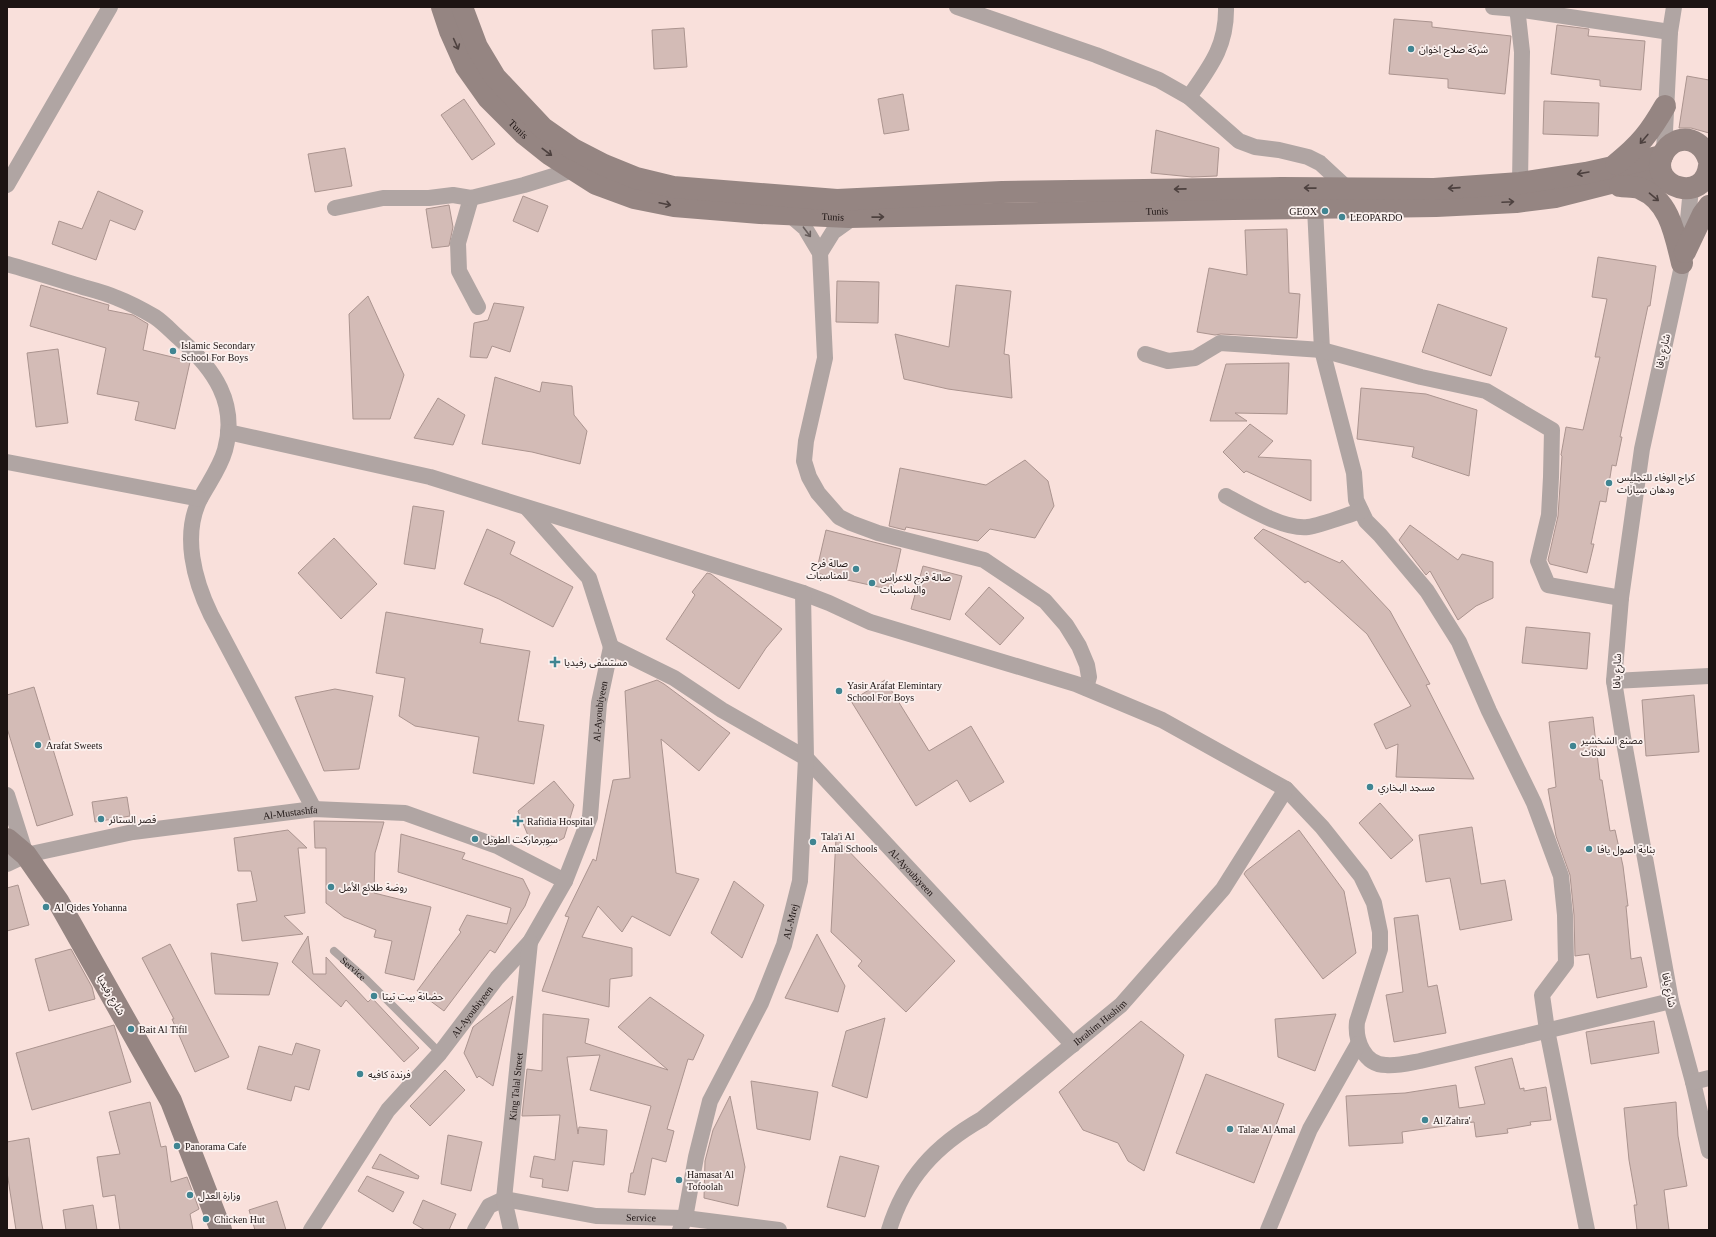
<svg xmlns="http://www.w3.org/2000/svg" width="1716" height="1237" font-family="'Times New Roman','Noto Sans Arabic',serif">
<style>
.building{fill:#d3bbb6;stroke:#ab948f}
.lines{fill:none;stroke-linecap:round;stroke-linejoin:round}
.lane{stroke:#b0a5a3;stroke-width:8}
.street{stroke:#b0a5a3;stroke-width:16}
.secondary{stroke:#958582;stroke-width:22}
.oneway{stroke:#4d413f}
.oneway2{stroke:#665c5b}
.poi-dot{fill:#408592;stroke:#fbf1ef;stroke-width:1.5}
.labels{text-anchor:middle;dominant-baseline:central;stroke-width:3.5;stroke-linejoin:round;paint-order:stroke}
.poi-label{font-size:10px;fill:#1d1413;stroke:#fbf1ef;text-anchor:start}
.street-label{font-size:10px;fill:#1d1413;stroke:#fbf1ef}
</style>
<rect width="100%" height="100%" fill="#f9e0db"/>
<!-- building -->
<g class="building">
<polygon points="1394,19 1432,22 1432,27 1511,36 1505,94 1448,88 1448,79 1389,74"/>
<polygon points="1557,25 1589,29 1588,36 1645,41 1641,90 1600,86 1600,80 1551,74"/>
<polygon points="684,28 687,67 654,69 652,30"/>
<polygon points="1687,76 1709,80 1709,133 1691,128 1679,128"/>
<polygon points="903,94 909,130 884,134 878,99"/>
<polygon points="464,99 495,144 472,160 441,115"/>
<polygon points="1544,101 1599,103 1598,136 1543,134"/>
<polygon points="1156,130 1219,148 1217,176 1192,177 1151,173"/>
<polygon points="345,148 352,186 315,192 308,154"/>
<polygon points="98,191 143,211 135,230 110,220 96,260 52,244 59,221 82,229"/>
<polygon points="523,196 548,206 538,232 513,221"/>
<polygon points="449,205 453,227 449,246 432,248 426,209"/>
<polygon points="1287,229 1289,293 1300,294 1297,338 1221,334 1215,335 1197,332 1209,268 1247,275 1245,230"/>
<polygon points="1598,257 1656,266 1650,306 1648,306 1620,437 1622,437 1616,466 1612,465 1606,502 1600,501 1591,544 1594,544 1587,573 1550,564 1548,560 1558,516 1562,456 1561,455 1566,427 1583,430 1600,357 1595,357 1607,299 1592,297"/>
<polygon points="837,281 879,282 878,323 836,322"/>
<polygon points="41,285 105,304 109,305 108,310 133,315 148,324 143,350 189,361 190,362 175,429 135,420 139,402 97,394 106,348 30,326"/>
<polygon points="956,285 1011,291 1004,354 1009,355 1012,398 948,389 904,379 895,334 949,347"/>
<polygon points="368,296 404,375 390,419 353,419 349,314"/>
<polygon points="494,303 524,307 510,352 492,346 487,358 470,357 474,323 488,320"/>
<polygon points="1438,304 1507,328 1491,376 1422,352"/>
<polygon points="58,349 68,423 36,427 27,353"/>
<polygon points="1289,363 1287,414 1235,413 1247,421 1210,421 1226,364"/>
<polygon points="495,377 540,392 542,382 572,386 574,415 587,431 580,464 532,452 482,444"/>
<polygon points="1361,388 1426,394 1477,410 1469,476 1412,457 1414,447 1357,439"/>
<polygon points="438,398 465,415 453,445 414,438"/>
<polygon points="1250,424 1273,441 1258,457 1311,460 1311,501 1246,471 1244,473 1223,452"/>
<polygon points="1025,460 1048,481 1054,506 1035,538 990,529 978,541 906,527 905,530 889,526 900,468 986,485"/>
<polygon points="413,506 444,511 435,569 404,564"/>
<polygon points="1410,525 1458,560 1462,554 1493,562 1493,598 1476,606 1458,620 1430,571 1426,575 1399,540"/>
<polygon points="487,529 515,542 510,554 573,587 553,627 499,599 464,584"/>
<polygon points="1263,529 1340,563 1342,560 1390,611 1430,684 1426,685 1474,779 1396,777 1398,744 1386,749 1374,724 1411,706 1367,634 1308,581 1305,583 1254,538"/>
<polygon points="826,530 901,549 892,590 816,573"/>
<polygon points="334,538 377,584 341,619 298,573"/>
<polygon points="923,566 962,576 950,620 911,609"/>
<polygon points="707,573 711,574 782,629 766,648 739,689 666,639 695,595 692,592"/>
<polygon points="989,587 1024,618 1000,645 965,614"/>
<polygon points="386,612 483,629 480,643 530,651 518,721 544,725 534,784 473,773 479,737 415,726 399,716 405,678 376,673"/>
<polygon points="1526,627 1590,633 1587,669 1522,663"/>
<polygon points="657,680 664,684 730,733 699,771 661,739 676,873 699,879 670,936 632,916 622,932 598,906 582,937 632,948 632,976 610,979 609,1007 542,991 569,917 565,916 593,859 596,861 613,780 630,778 625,691"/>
<polygon points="885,680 929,751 971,726 1004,782 970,802 957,780 916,806 851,701"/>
<polygon points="34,687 73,815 37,826 7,728 7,695"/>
<polygon points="335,689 373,696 359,769 324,771 295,697"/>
<polygon points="1694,695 1699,752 1646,756 1642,700"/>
<polygon points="1593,717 1600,780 1602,780 1610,831 1615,830 1623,866 1628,906 1626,906 1631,959 1641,957 1647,987 1597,998 1589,954 1575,956 1574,915 1570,875 1556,836 1548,789 1556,787 1549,722"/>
<polygon points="554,781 574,805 564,838 547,847 529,838 518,811"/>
<polygon points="127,797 130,816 95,822 92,802"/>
<polygon points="1380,803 1413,840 1391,859 1359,823"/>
<polygon points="314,821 384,822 375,853 374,893 431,907 414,980 385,973 392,941 374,937 376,930 344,917 326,903 326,848 315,848"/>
<polygon points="1472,827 1481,884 1505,880 1512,920 1460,930 1450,878 1426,882 1419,835"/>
<polygon points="288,830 307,848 298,848 305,913 284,916 303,934 242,941 237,904 257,901 251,871 238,871 234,838"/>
<polygon points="1299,830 1344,891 1356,953 1323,979 1244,874 1246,871"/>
<polygon points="401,834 465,853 462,859 523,879 530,893 525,906 495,953 490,950 444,1011 417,991 461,932 459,930 467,915 507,924 511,908 398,872"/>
<polygon points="836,838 955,961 906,1012 858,966 862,961 831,932"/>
<polygon points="734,881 764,905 742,958 711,933"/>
<polygon points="18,885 29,925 7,931 7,888"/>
<polygon points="1418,915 1428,987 1437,985 1446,1033 1394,1042 1386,995 1403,992 1394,918"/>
<polygon points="817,934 845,986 838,1012 785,998"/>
<polygon points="308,936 313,974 326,974 326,957 368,1002 372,998 419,1048 404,1062 346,1000 341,1007 292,962"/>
<polygon points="170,944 229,1057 195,1072 172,1019 174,1019 142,958"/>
<polygon points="71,949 92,987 95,999 49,1011 35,959"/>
<polygon points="211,953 278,963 269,995 215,994"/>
<polygon points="513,996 497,1069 493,1086 479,1076 477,1078 464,1053 473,1027"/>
<polygon points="650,997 704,1035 693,1060 688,1059 667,1129 674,1131 666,1162 652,1158 645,1195 628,1192 631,1173 633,1173 651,1106 590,1090 600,1055 567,1057 578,1134 579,1127 607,1130 604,1165 573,1161 568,1191 542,1187 543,1179 530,1177 534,1156 555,1160 560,1115 522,1116 527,1069 542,1071 543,1014 589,1019 585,1043 668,1070 618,1027"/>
<polygon points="1336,1014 1315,1071 1278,1057 1275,1019"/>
<polygon points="885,1018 867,1098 832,1086 846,1031"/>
<polygon points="1141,1021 1184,1055 1144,1171 1128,1161 1118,1143 1083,1130 1059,1092"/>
<polygon points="1654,1021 1659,1053 1591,1064 1586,1032"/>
<polygon points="114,1025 131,1082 32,1110 16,1053"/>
<polygon points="296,1043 320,1050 309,1090 295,1086 291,1101 247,1089 259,1046 292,1055"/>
<polygon points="1512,1058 1520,1089 1524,1088 1524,1091 1546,1087 1551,1120 1530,1122 1531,1125 1507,1129 1508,1133 1476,1137 1474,1122 1402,1132 1403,1143 1349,1146 1346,1096 1405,1093 1456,1085 1459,1108 1485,1104 1475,1067"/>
<polygon points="445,1070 465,1090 430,1126 410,1106"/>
<polygon points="1206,1074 1284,1104 1254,1183 1176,1153"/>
<polygon points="751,1081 818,1092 810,1140 757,1129"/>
<polygon points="730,1096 745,1167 738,1206 704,1198 705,1161 713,1130"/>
<polygon points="150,1102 161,1147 166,1146 171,1182 187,1177 199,1209 190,1214 193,1230 120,1230 115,1195 103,1197 97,1157 120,1154 109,1112"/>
<polygon points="1676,1102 1678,1136 1687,1186 1664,1190 1669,1230 1637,1230 1634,1205 1637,1205 1629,1160 1624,1108"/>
<polygon points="448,1135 482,1142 471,1191 441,1184"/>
<polygon points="29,1138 41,1220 43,1230 16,1230 7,1172 7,1142"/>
<polygon points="380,1154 419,1176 418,1179 372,1168"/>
<polygon points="840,1156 879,1166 865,1217 827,1207"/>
<polygon points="367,1176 404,1192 393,1212 358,1191"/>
<polygon points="423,1200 456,1214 449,1230 425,1230 413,1223"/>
<polygon points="277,1201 286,1230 255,1230 249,1210"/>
<polygon points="93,1205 97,1230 66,1230 63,1210"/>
</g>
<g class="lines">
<!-- lane -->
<path class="lane" id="s1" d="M334 951 367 980 440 1053"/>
<!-- street -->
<g class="street">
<polyline points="957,7 1096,55 1159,80 1189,97 1239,141 1255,147 1279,150 1308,157 1320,163 1347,188"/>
<polyline points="1493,7 1517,9 1670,32"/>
<polyline points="1517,7 1522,52 1520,183"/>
<path d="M1189 97C1210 67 1227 46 1226 7"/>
<polyline points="1664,151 1670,32 1674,7"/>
<polyline points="7,185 110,7"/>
<polyline points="1691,188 1685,252 1642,449 1621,598 1614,681 1623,737 1671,1001 1693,1082 1709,1151"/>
<polyline points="471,198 458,243 459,271 478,307"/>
<polyline points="335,208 383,198 429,198 453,195 471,198 524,185 573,170"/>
<polyline points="1315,208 1322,350 1354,473 1356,500 1366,521 1380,535 1427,591 1459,642 1489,711 1534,803 1561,876 1565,915 1566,963 1542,995 1547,1030 1587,1230"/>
<polyline points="790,215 805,228 820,253 825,358 806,441 804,461 809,477 818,493 839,517 851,523 878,533 984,560 1045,601 1066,625 1079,646 1087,665 1089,677 1086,688"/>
<polyline points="820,253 833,232 854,217"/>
<path d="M7 264C32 271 57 279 83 287 94 290 106 293 117 298 130 303 143 310 155 317 164 323 172 332 180 339 214 369 238 403 225 450 220 468 209 482 200 499 182 535 194 580 211 615L314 809"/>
<polyline points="1145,354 1168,361 1195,358 1220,343 1322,350 1421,377 1486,391 1552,430 1551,477 1549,515 1538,561 1548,585 1621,598"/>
<path d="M228 432 430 477 803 593 829 603 870 622 1076 684 1162 720 1286 789 1322 827 1361 876 1374 903 1380 932V949L1357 1022C1355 1040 1364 1065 1386 1065 1397 1066 1409 1063 1420 1061L1671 1001"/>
<polyline points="7,462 200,499"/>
<path d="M1226 496C1246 507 1285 530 1308 527 1322 525 1347 515 1361 511"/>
<polyline points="527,508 589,578 611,647"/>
<path id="s2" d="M611 647 674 678 722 710 806 758 1073 1045"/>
<polyline points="1614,681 1709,676"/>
<polyline points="7,795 26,855"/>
<path id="s3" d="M7 864 26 855 133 832 314 809 405 813 497 846 565 881"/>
<polyline points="1693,1082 1709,1078"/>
<path id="s4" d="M311 1230 388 1110 440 1053 497 978 530 942 565 881 590 817 599 703 611 647"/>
<path id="s5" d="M475 1230 489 1206 504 1199 596 1216 685 1218 779 1230"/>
<path id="s6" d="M511 1230 504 1199 530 942"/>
<path id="s7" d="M680 1230 685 1218 696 1157 710 1101 761 1003 784 945 800 881 806 758 803 593"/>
<path id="s8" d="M889 1230C905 1178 936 1145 982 1119L1121 1005 1223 889 1286 789"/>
<polyline points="1268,1230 1310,1129 1358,1044"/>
</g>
<!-- secondary -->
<g class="secondary">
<path id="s9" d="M442 7 450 31 466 67 488 98 524 134 549 154 596 184 634 198 674 206 760 213 849 217 1233 209 1436 206 1516 202 1555 197 1634 177H1650L1667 181"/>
<polyline points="462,7 477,47 495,77 543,128 573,149 604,165 636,178 673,187 837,200 1002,192 1281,188 1434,189 1520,183 1586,173 1662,156"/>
<path d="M1709 161C1705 146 1692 136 1677 141 1670 144 1665 149 1662 156 1649 188 1705 204 1709 166"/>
<path d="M1616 164C1640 145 1650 132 1665 106"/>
<path d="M1620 186C1626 187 1635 186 1641 189 1670 201 1675 235 1682 263"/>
<polyline points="1685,252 1703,214 1709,206"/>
<polyline points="7,839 26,855 58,901 171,1101 221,1230"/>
</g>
</g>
<!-- one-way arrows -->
<defs><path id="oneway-shaft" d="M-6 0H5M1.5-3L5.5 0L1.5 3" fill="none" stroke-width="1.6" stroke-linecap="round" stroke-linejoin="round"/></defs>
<g class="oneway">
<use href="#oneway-shaft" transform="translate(456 44) rotate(66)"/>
<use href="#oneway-shaft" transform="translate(1644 139) rotate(130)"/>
<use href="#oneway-shaft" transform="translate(547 152) rotate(37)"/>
<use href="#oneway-shaft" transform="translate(1583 173) rotate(170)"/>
<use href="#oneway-shaft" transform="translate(1310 188) rotate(-179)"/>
<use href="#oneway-shaft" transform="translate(1454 188) rotate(176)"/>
<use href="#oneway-shaft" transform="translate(1180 189) rotate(179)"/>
<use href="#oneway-shaft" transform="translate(1654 197) rotate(40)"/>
<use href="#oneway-shaft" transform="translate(1508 202) rotate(-3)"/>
<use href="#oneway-shaft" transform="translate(665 204) rotate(12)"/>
<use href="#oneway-shaft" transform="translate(878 217) rotate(-1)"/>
</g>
<use class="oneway2" href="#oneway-shaft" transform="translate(807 232) rotate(53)"/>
<!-- markers -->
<g class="poi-dot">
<circle cx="1411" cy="49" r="4"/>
<circle cx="1325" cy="211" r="4"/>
<circle cx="1342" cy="217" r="4"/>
<circle cx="173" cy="351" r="4"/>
<circle cx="1609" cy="483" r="4"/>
<circle cx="856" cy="569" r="4"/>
<circle cx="872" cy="583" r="4"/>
<path d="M553 656h4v4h4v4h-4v4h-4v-4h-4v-4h4z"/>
<circle cx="839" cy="691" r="4"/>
<circle cx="38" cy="745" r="4"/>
<circle cx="1573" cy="746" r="4"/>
<circle cx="1370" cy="787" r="4"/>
<circle cx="101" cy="819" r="4"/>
<path d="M516 815h4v4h4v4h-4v4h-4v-4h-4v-4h4z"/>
<circle cx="475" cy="839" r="4"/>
<circle cx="813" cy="842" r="4"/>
<circle cx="1589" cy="849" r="4"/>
<circle cx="331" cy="887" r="4"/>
<circle cx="46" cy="907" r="4"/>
<circle cx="374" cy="996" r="4"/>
<circle cx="131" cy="1029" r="4"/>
<circle cx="360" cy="1074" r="4"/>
<circle cx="1425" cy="1120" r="4"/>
<circle cx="1230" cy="1129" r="4"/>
<circle cx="177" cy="1146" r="4"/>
<circle cx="679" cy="1180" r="4"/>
<circle cx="190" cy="1195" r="4"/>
<circle cx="206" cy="1219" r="4"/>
</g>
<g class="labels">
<!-- poi labels -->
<g class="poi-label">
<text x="1419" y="49">شركة صلاح اخوان</text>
<text x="1317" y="211" text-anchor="end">GEOX</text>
<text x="1350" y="217">LEOPARDO</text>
<text x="181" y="345">Islamic Secondary<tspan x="181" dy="12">School For Boys</tspan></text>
<text x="1617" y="477">كراج الوفاء للتجليس<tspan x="1617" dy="12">ودهان سيارات</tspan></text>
<text x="848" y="563" text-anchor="end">صالة فرح<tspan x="848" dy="12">للمناسبات</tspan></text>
<text x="880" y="577">صالة فرح للاعراس<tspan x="880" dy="12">والمناسبات</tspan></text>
<text x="564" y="662">مستشفى رفيديا</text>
<text x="847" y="685">Yasir Arafat Elemintary<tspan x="847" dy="12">School For Boys</tspan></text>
<text x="1581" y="740">مصنع الشخشير<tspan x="1581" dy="12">للاثاث</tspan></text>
<text x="46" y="745">Arafat Sweets</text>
<text x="1378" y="787">مسجد البخاري</text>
<text x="109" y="819">قصر الستائر</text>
<text x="527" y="821">Rafidia Hospital</text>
<text x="821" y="836">Tala'i Al<tspan x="821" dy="12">Amal Schools</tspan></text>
<text x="483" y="839">سوبرماركت الطويل</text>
<text x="1597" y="849">بناية اصول يافا</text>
<text x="339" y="887">روضة طلائع الأمل</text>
<text x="54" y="907">Al Qides Yohanna</text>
<text x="382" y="996">حضانة بيت تيتا</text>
<text x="139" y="1029">Bait Al Tifil</text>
<text x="368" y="1074">فرندة كافيه</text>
<text x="1433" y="1120">Al Zahra'</text>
<text x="1238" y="1129">Talae Al Amal</text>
<text x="185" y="1146">Panorama Cafe</text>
<text x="687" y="1174">Hamasat Al<tspan x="687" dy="12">Tofoolah</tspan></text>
<text x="198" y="1195">وزارة العدل</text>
<text x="214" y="1219">Chicken Hut</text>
</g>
<!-- street labels -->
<g class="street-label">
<text stroke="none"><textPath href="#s9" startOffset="146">Tunis</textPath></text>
<text stroke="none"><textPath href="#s9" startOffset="806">Tunis</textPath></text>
<text stroke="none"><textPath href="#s9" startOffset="482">Tunis</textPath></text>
<text transform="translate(1663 351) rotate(-78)">شارع يافا</text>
<text transform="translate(1617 671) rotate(-89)">شارع يافا</text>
<text stroke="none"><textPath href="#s4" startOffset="608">Al-Ayoubiyeen</textPath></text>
<text stroke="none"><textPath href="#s3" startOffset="289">Al-Mustashfa</textPath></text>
<text stroke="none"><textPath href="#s2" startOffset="380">Al-Ayoubiyeen</textPath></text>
<text stroke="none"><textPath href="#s7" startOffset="330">AL-Mrej</textPath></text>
<text stroke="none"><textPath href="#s1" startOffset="26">Service</textPath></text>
<text transform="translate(1669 990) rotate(78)">شارع يافا</text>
<text transform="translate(111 995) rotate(60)">شارع رفيديا</text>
<text stroke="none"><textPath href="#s4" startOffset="272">Al-Ayoubiyeen</textPath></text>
<text stroke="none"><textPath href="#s8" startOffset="301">Ibrahim Hashim</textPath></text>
<text stroke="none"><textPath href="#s6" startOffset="145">King Talal Street</textPath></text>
<text stroke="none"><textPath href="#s5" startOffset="183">Service</textPath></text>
</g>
</g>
<!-- border -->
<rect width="1716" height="1237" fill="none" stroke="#1d1413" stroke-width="16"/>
</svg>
